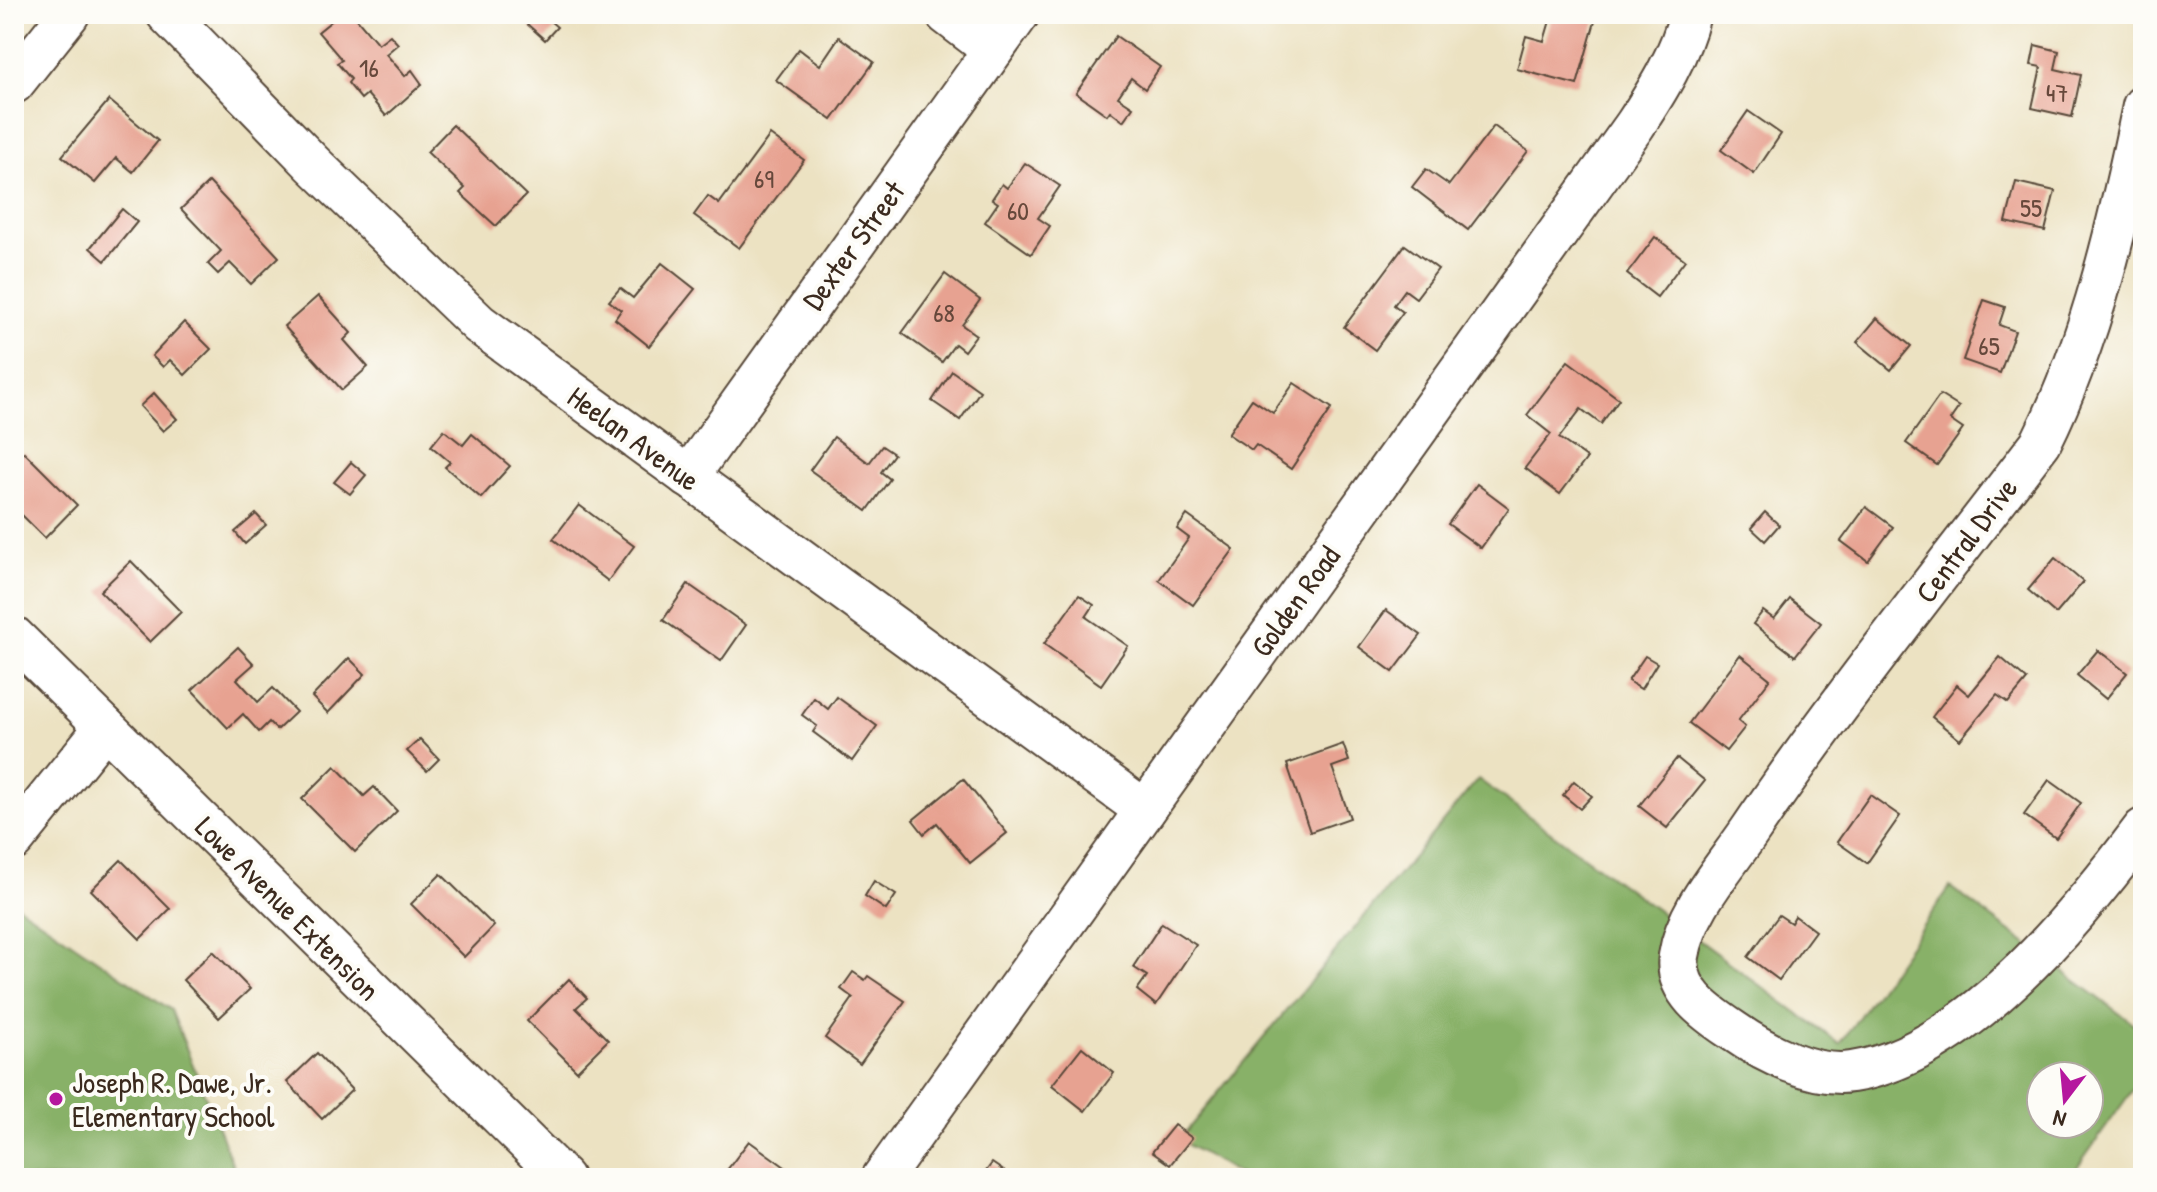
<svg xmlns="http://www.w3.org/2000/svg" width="2157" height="1192" font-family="'Patrick Hand',sans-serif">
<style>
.forest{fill:#88b168;stroke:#626e43;stroke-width:2;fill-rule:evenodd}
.building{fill:#e7a291}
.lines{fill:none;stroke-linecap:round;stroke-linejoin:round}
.minor-casing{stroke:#564637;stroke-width:44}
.minor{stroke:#fff;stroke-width:40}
.poi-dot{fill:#b5179e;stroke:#fdfcf7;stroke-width:3}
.labels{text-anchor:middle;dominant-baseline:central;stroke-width:8;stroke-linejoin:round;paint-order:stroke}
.number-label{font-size:26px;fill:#66483b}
.street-label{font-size:30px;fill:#3b2a1e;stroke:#fdfcf7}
.poi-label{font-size:30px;fill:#3b2a1e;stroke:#fdfcf7;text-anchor:start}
</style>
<rect width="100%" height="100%" fill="#fdfcf7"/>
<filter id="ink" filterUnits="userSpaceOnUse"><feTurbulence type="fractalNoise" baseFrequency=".0125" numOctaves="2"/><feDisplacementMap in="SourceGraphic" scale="16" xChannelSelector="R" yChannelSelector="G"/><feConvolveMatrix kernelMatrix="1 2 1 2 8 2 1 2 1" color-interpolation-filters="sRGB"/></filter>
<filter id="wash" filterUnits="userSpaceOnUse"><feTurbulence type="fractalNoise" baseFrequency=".006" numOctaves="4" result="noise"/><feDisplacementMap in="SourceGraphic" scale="32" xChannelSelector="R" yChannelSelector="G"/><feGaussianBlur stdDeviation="1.8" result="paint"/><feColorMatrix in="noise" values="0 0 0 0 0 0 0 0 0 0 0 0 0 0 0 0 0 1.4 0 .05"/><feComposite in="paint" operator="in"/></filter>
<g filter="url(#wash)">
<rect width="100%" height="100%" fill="#ece2c2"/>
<!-- forest -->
<g class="forest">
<path d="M1478 779 1840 1044 1950 887 2143 1031V1075L2070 1178H1246L1179 1140ZM2041 1076H2089V1124H2041Z"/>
<polygon points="14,903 171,1010 238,1178 14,1178"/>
</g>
<g id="blocks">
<!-- building -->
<g class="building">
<polygon points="340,14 353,14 378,44 390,35 398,44 386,54 405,76 412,70 422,84 386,116 367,94 361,99 348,83 351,79 337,63 342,60 318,32"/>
<polygon points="536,14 542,14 557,27 545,40 527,24"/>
<polygon points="1552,14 1596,18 1577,85 1517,69 1526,36 1544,41"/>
<polygon points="1116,36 1160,67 1145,89 1131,78 1118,97 1133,107 1123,121 1110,111 1107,115 1076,93"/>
<polygon points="839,37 874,62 832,120 776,80 799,49 820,65"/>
<polygon points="2035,45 2059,51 2055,69 2081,75 2072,117 2032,108 2041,67 2031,65"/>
<polygon points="109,100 158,141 133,172 116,158 95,183 62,156"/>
<polygon points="1748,111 1781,134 1754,174 1721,150"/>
<polygon points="453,125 526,195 496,226 460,193 465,188 427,152"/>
<polygon points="1494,126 1528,151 1468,230 1412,187 1426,169 1449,185"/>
<polygon points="770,135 804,160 739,248 694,215 708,196 719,204"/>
<polygon points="1025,163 1060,186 1038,218 1050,226 1031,254 985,222 998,203 992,199 1002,184 1007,188"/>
<polygon points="209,182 279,257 251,284 230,263 218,274 208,264 221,251 181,209"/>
<polygon points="2016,182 2055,191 2045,231 2006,222"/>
<polygon points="122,209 137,222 105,261 90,248"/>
<polygon points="1655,237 1685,260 1657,297 1627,274"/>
<polygon points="1405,245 1438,269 1416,298 1405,290 1394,305 1403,312 1375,350 1344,327"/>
<polygon points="662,263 695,289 649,346 615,319 621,310 609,301 620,288 633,298"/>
<polygon points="945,274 980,300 962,325 976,335 964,351 955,344 942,362 902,333"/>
<polygon points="318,296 351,333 344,340 368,367 342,390 284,326"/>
<polygon points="1984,300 2005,307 1999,325 2015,331 2000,373 1963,360"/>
<polygon points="1877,318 1911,346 1891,370 1857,342"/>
<polygon points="184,322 211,349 185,375 170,360 163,367 152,356"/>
<polygon points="1568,361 1619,399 1601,424 1581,409 1559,438 1587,458 1560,494 1525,468 1551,434 1527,415"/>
<polygon points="952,371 980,391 960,420 932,401"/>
<polygon points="1294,383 1332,408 1291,469 1256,445 1252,450 1228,434 1252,399 1273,413"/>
<polygon points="154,393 177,419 163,431 140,406"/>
<polygon points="1940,395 1959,407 1950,420 1963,429 1937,465 1906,443"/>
<polygon points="444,430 463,445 472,434 510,466 481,498 445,467 450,462 431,446"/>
<polygon points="834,437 869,463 882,446 894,454 881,472 890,479 867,511 810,470"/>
<polygon points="24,452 77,505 45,538 14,507 14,461"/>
<polygon points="351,462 366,475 350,494 334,482"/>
<polygon points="1477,484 1509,508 1481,548 1448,524"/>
<polygon points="579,505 634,546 608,581 553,539"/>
<polygon points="1866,507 1893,527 1868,561 1841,541"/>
<polygon points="1765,512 1779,525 1765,541 1751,528"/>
<polygon points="256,514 266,525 245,544 235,532"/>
<polygon points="1187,515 1234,549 1193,605 1159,580 1189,538 1177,529"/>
<polygon points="2055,558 2083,582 2056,614 2028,590"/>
<polygon points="131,561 181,612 150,642 100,591"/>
<polygon points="688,584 746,625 721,661 663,620"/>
<polygon points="1079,595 1094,605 1086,617 1128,646 1101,685 1044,644"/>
<polygon points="1790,599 1821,623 1795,656 1753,624 1763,611 1774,619"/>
<polygon points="1386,610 1421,635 1393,672 1359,647"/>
<polygon points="238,647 254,664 237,679 258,702 273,688 296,712 277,730 269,722 259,732 243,714 228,728 192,690"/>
<polygon points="2098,650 2127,673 2106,699 2077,675"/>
<polygon points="1740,655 1770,679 1738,721 1745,727 1726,751 1689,723"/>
<polygon points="1645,656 1657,663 1641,689 1628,681"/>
<polygon points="2000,657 2027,680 2008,703 1997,695 1960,740 1932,717 1957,685 1969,695"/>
<polygon points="349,658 365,674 328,713 312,697"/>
<polygon points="837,697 877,726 852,761 813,732 817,726 802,715 814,698 828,709"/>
<polygon points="420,739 439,759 427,771 407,751"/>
<polygon points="1343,744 1349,761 1332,767 1350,818 1310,832 1287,764"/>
<polygon points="1677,758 1705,781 1667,828 1639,806"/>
<polygon points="335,766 364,796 374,787 397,811 355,852 302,799"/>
<polygon points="963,779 1007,833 970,863 937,823 924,834 913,820"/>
<polygon points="2049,780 2081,803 2056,838 2024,815"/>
<polygon points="1574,781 1592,796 1580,809 1563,795"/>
<polygon points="1870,795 1900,816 1867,863 1837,842"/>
<polygon points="121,860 170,909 140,939 91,890"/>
<polygon points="441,874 494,926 464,957 411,904"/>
<polygon points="874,881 896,895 886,910 865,896"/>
<polygon points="1779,915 1791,923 1795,916 1815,931 1779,980 1748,957"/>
<polygon points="1162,923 1196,945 1156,1005 1137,990 1147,976 1133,967"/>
<polygon points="213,951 250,989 219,1018 183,980"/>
<polygon points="853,972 865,980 868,976 905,1001 860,1064 825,1038 853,998 841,989"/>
<polygon points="569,979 587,998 576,1008 608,1040 577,1071 527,1021"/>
<polygon points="1082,1047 1114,1073 1085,1111 1052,1085"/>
<polygon points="317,1053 352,1090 322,1119 287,1082"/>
<polygon points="1174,1125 1192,1138 1170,1165 1152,1152"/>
<polygon points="749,1141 785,1167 777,1178 721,1178"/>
<polygon points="992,1163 1014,1178 981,1178"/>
</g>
</g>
</g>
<g filter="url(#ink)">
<use href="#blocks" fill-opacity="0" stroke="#564637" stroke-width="2"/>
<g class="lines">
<defs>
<g id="minor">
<polyline points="167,14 313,164 479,324 1145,810"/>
<polyline points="946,14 993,50"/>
<polyline points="14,83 69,14"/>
<path d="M2143 106C2120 217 2092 340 2041 442 1943 571 1840 698 1749 832 1723 870 1686 910 1679 956 1673 992 1710 1015 1735 1032 1765 1053 1814 1078 1852 1072 1965 1055 2078 916 2143 829"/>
<polyline points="688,477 1019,14"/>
<polyline points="14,637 563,1178"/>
<polyline points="14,840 105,727"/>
<path d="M882 1178 1635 125C1658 90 1680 55 1690 14"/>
</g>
</defs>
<!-- minor casing -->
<use href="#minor" class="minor-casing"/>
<!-- minor -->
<use href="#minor" class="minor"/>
</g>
</g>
<!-- markers -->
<circle class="poi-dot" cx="56" cy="1099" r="8"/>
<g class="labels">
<!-- number labels -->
<g class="number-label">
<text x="369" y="67">16</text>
<text x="2057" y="92">47</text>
<text x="764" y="178">69</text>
<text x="2031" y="207">55</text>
<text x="1018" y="210">60</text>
<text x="944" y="312">68</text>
<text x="1989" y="345">65</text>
</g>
<!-- street labels -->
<g class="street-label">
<text transform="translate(853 245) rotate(-54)">Dexter Street</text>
<text transform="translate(634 438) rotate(36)">Heelan Avenue</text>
<text transform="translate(1966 540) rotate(-53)">Central Drive</text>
<text transform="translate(1295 601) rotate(-54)">Golden Road</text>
<text transform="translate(288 908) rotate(45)">Lowe Avenue Extension</text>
</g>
<!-- poi labels -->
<g class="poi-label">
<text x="72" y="1082">Joseph R. Dawe, Jr.<tspan x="72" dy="34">Elementary School</tspan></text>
</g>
</g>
<!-- margin -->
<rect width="2157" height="1192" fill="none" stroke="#fdfcf7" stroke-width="48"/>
<!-- north arrow -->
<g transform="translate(2065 1100) rotate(196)"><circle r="38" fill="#fdfcf7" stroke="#afa8a0" stroke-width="2"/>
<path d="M0-6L14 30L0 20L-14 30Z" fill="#b5179e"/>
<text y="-12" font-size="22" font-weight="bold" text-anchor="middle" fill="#3b2a1e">N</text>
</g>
</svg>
